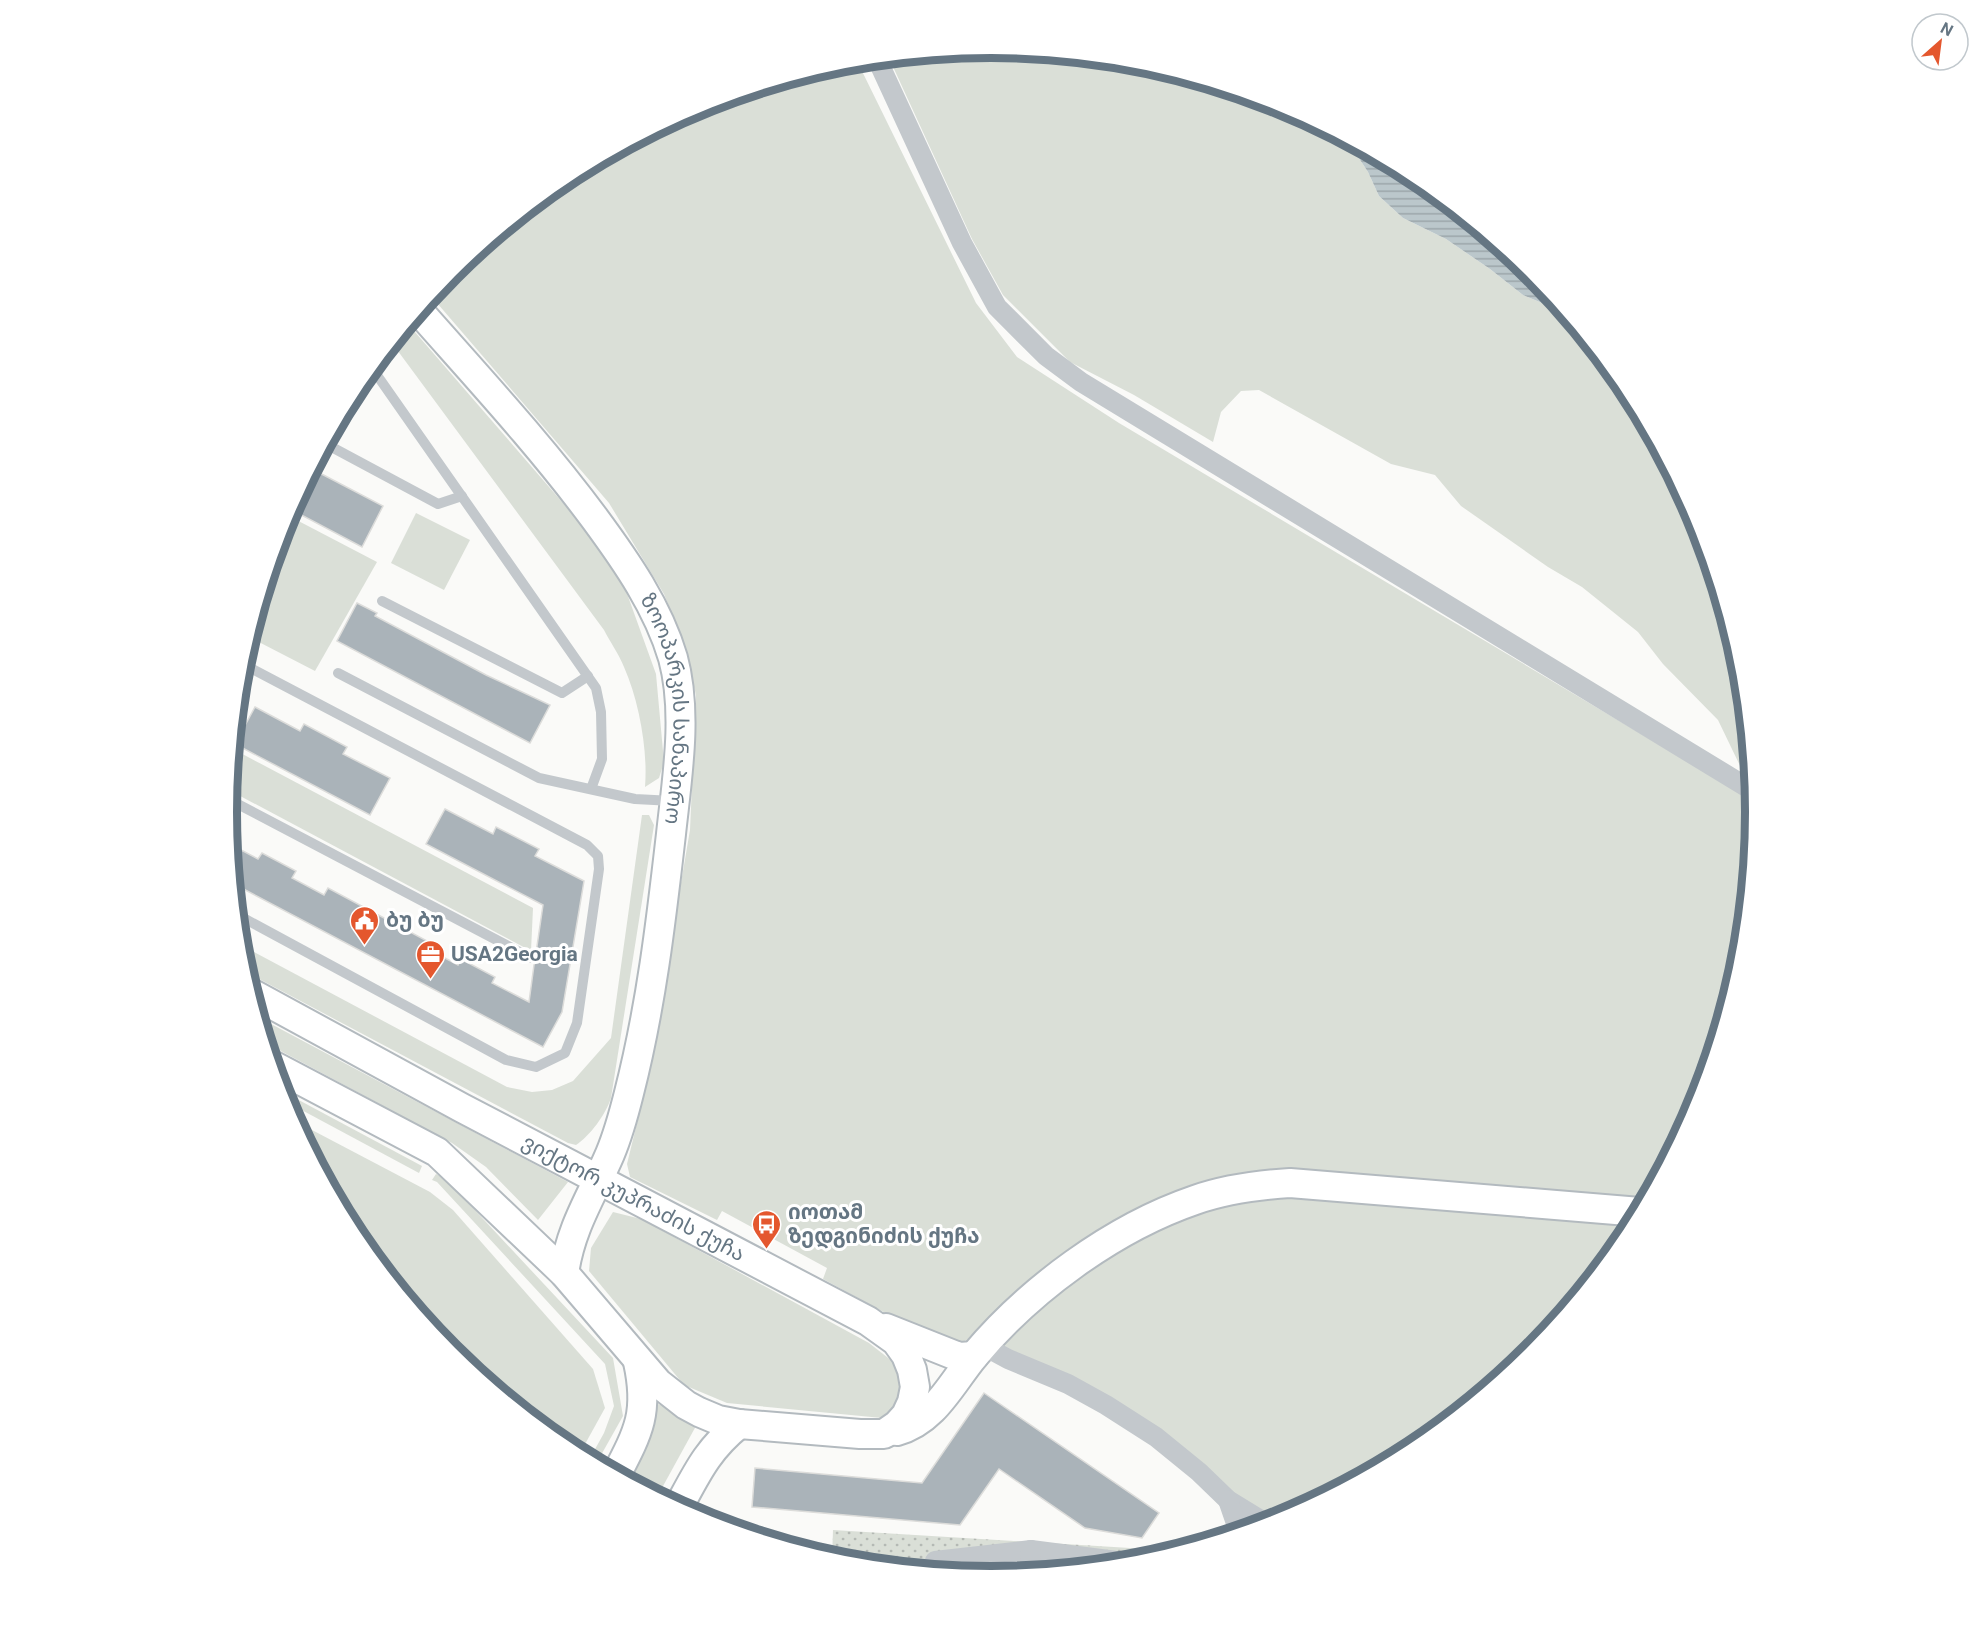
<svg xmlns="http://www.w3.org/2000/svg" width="1982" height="1625" font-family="Roboto,'Noto Sans Georgian',sans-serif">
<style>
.green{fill:#dadfd7}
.garden{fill:url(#garden-dots)}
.water{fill:url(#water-rules)}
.building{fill:#aab3b9;stroke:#dcdcda;stroke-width:1.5}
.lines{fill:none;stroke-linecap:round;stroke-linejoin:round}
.secondary-casing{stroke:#b3babf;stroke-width:32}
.service{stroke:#c3c8cc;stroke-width:10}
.minor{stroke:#c3c8cc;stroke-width:20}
.secondary{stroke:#fff;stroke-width:28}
.labels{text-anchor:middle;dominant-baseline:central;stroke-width:6;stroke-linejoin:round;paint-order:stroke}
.street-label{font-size:21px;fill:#657683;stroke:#fff}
.poi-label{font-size:21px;font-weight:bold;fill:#657683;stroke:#fff;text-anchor:start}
.rim{fill:none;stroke:#657683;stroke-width:8}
</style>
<defs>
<pattern id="garden-dots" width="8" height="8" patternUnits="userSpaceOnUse" patternTransform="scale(1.5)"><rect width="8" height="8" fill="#dadfd7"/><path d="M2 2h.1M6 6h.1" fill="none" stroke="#b4b9b4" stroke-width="1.8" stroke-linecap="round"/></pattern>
<pattern id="water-rules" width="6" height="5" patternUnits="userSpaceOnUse" patternTransform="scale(1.5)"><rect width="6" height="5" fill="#bbc7cb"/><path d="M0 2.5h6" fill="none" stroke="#9ca6aa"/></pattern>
</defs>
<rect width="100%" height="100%" fill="#fafaf8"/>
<!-- green -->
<g class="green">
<polygon points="991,48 1140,63 1284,106 1347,140 1368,172 1379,196 1403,218 1446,239 1490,269 1523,295 1564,312 1627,388 1697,520 1741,664 1752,780 1744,774 1718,720 1663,664 1638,632 1582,587 1548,567 1461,506 1435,475 1391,464 1259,390 1241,391 1221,412 1213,442 1134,395 1070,362 1003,295 972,239 889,58"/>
<polygon points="857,61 976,303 1017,357 1119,423 1737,791 1755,807 1741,962 1697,1105 1645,1203 1222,1180 1150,1202 972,1337 959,1344 935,1340 823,1279 827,1268 722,1211 717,1220 630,1177 627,1164 647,1082 690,830 696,695 683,642 664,594 609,503 431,296 451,272 567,177 699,106 842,63"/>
<path d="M408 324 582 525 625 588 656 674 664 762 659 778 645 787C648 750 639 701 624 667 619 654 610 642 604 630L392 343Z"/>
<polygon points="416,513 470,540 444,590 391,563"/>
<polygon points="287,515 377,562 315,671 249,637"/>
<polygon points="233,749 533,908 531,951 229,790"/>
<path d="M642 815H649L654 825 611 1098C606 1114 590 1136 576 1145L568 1143 244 971 239 944 507 1087 532 1092 552 1090 573 1081 611 1038Z"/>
<polygon points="258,1017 568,1182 538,1220 486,1167 452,1143 266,1043"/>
<polygon points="280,1090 422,1166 419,1173 283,1100"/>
<polygon points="293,1120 430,1192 453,1210 593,1369 605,1408 579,1455 566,1448 450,1353 355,1237"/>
<polygon points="436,1174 445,1178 613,1358 623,1416 596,1464 589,1460 604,1433 614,1406 605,1364 437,1182 432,1180"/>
<polygon points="1351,1197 1634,1223 1626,1238 1531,1353 1415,1448 1283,1519 1274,1522 1230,1491 999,1349 1060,1286 1131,1238 1188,1215 1254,1199"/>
<polygon points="613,1212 641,1219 869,1343 901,1368 900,1405 882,1418 727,1403 684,1385 589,1271 591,1248"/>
<polygon points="658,1404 680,1413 696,1426 657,1497 619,1476"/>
</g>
<!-- garden -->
<polygon class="garden" points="833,1530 1179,1551 1140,1562 991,1577 842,1562 832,1559"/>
<!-- water -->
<polygon class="water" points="1347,140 1416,177 1532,272 1564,312 1523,295 1490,269 1446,239 1403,218 1379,196 1368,172"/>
<!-- building -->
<g class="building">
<polygon points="312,469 383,506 362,547 290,509"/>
<polygon points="357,603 377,613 375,616 486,675 550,705 530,743 337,641"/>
<polygon points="255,707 300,731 304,724 347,747 343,754 390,778 370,815 235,744"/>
<polygon points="445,809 493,834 496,827 539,849 535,856 584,881 562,1012 543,1047 234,884 230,844 258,859 262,853 296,871 292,878 324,895 328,888 429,942 426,948 458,965 461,959 495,977 492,983 529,1002 534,965 538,958 536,953 543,905 426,844"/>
<polygon points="984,1393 1159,1513 1142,1538 1085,1528 999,1469 960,1525 752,1507 755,1468 922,1483"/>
</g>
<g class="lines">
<defs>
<g id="secondary">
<path id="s1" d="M419 311C479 379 541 446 595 519 626 561 658 607 673 658 688 713 677 778 671 834 661 922 651 1007 629 1093 624 1113 618 1135 610 1154 592 1196 571 1226 564 1273"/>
<path id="s2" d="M251 993 462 1108 868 1321 896 1341 906 1355 912 1370 915 1387 912 1402 906 1415 897 1425 884 1434H860L739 1424 718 1420 699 1412 686 1405 658 1383 564 1273 437 1152 272 1065"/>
<polyline points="886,1328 959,1357 974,1356"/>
<path d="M897 1431C934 1421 951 1384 974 1356 1029 1290 1113 1228 1195 1200 1226 1189 1258 1185 1290 1183L1640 1212"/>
<path d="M616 1475C639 1431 649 1412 638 1362"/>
<path d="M678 1508C697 1473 707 1450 739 1424"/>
</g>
</defs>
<!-- secondary casing -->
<use href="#secondary" class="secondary-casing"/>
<!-- service -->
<g class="service">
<polyline points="372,368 596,688 601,712 602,759 591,789"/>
<polyline points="326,444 438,504 462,496"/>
<polyline points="382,601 562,693 588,676"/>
<polyline points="338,673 539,778 635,799 673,801"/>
<polyline points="228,799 531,958"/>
<polyline points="236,914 506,1060 536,1067 565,1053 577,1023 599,869 598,856 587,845 241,663"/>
</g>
<!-- minor -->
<g class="minor">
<polyline points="877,59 962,243 997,307 1046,356 1081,382 1753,791"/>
<polyline points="984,1346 1008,1359 1068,1384 1106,1405 1156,1437 1199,1472 1228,1500 1267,1524"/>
<polyline points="1228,1500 1239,1532"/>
<polyline points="934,1571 935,1561 1031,1550 1132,1563"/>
<polyline points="1029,1573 1031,1550"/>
</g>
<!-- secondary -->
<use href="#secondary" class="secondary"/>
</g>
<!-- icons -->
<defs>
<symbol id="civic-pin" viewBox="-11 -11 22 30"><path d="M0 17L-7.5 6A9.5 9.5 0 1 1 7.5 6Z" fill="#e4572e" stroke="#fff"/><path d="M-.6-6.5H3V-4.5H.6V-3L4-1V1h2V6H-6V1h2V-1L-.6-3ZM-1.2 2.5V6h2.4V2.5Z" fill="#fff"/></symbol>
<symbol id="office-pin" viewBox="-11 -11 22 30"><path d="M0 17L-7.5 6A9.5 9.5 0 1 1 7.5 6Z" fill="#e4572e" stroke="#fff"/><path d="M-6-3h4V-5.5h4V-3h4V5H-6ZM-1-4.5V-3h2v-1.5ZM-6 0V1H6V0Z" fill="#fff"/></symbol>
<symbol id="bus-pin" viewBox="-11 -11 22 30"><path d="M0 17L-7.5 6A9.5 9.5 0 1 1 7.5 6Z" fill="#e4572e" stroke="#fff"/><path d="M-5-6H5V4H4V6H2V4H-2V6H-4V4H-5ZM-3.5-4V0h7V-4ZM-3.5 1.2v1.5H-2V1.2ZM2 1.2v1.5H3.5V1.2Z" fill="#fff"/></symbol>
</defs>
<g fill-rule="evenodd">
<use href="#civic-pin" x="348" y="904" width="33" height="45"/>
<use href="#office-pin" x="414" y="938" width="33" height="45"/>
<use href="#bus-pin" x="750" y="1208" width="33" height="45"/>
</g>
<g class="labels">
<!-- street labels -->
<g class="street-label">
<text stroke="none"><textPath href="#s1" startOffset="482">ზოოპარკის სანაპირო</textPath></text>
<text stroke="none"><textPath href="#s2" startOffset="434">ვიქტორ კუპრაძის ქუჩა</textPath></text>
</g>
<!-- poi labels -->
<g class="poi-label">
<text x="386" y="920">ბუ ბუ</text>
<text x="451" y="954">USA2Georgia</text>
<text x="788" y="1212">იოთამ<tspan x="788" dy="24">ზედგინიძის ქუჩა</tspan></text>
</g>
</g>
<!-- crop -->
<path d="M0 0H1982V1625H0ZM237 812a754 754 0 1 1 1508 0a754 754 0 1 1-1508 0Z" fill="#fff" fill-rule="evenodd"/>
<path class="rim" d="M237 812a754 754 0 1 1 1508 0a754 754 0 1 1-1508 0Z"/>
<!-- north arrow -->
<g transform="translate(1940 42) rotate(28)"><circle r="28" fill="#ffffff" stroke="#c1c8cd" stroke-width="1.5"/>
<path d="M0-4.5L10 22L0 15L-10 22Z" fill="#e4572e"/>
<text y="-9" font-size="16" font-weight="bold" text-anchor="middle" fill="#657683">N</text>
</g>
</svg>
